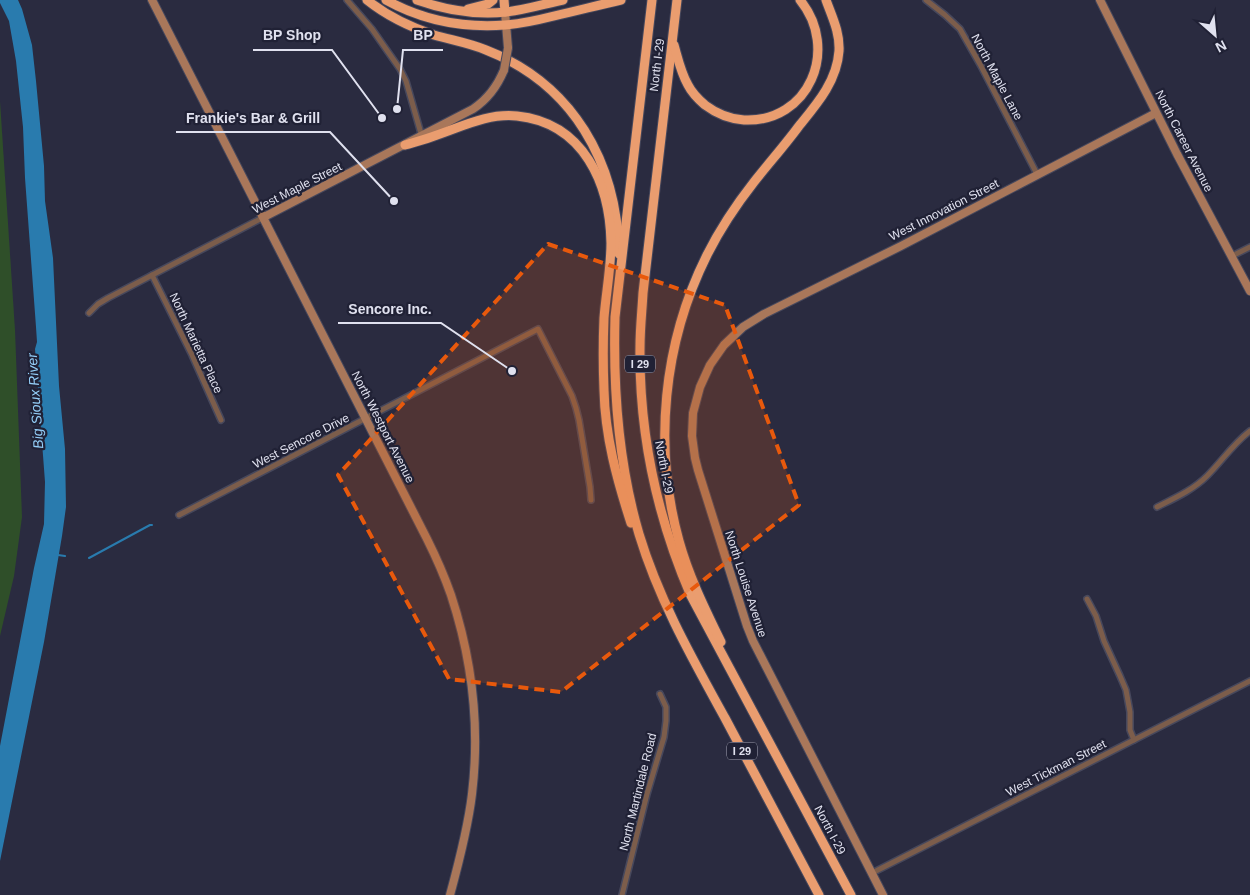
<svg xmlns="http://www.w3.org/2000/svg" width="1250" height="895" font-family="Helvetica,sans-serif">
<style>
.green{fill:#2f4f29}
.water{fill:#297bae}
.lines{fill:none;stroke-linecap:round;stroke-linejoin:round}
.stream{stroke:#297bae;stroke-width:2}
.street-casing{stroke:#47485c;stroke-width:8}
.secondary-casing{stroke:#47485c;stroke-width:10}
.highway-casing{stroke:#47485c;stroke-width:11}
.street{stroke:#7c5d4b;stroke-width:5}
.secondary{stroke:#a9775a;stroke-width:8}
.highway{stroke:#ea9d6f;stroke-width:9}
.secondary-bridge-casing{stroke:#47485c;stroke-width:10;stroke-linecap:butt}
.secondary-bridge{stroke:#a9775a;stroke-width:8}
.marked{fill:#e8590c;fill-opacity:0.2;stroke:#e8590c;stroke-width:4;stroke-dasharray:10 6;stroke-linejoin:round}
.labels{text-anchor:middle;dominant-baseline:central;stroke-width:4.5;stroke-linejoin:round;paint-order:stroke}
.shield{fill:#202135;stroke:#a6a7b7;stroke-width:1}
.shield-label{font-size:11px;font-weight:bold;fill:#e0e1ef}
.street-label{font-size:12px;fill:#e0e1ef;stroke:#202135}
.water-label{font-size:14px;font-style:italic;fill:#94cef8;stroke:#202135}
.leader{fill:none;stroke:#e0e1ef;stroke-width:2}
.callout-dot{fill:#e0e1ef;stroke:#202135;stroke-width:2}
.callout-label{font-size:14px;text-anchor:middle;font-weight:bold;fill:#e0e1ef;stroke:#202135;stroke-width:4.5;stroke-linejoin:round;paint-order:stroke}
</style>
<rect width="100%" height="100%" fill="#2a2b40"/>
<!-- green -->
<polygon class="green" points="0,101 15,330 22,517 14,576 0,636"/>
<!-- water -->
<polygon class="water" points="0,0 18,0 22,9 32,45 36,81 44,166 45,201 53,258 59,386 65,449 66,507 62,536 44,642 0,861 0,746 34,568 44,524 45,482 35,349 37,342 36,327 25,178 23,127 16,61 9,21 0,3"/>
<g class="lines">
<!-- stream -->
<g class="stream">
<polyline points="58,555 65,556"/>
<polyline points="89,558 150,525 152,525"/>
</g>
<defs>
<g id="street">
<polyline points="347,0 372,29 400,69 406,81 422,137"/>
<polyline points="926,0 945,15 960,29 981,66 1037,174"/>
<polyline points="1232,256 1250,247"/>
<polyline points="152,275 192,355 221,420"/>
<polyline points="89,313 98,304 108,298 264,217"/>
<path d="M1157 507C1175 498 1193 490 1207 476 1222 461 1233 444 1250 431"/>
<polyline points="179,515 538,329 572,396 576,408 579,420 590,487 591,500"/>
<polyline points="1087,599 1096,616 1104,641 1120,676 1126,690 1130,712 1130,730 1134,740"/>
<polyline points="872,873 1250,681"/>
<polyline points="622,895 647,794 664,737 666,721 666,707 660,694"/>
</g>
<g id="secondary">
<path d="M152 0 427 539C436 557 444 575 451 595 472 659 480 727 472 794 468 828 459 862 450 895"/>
<polyline points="1100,0 1177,154 1250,291"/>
<polyline points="505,12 508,48"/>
<path d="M264 217 473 109C488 99 497 87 504 70"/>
<polyline points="883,895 753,641 747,626 698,470 695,458 692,436 693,413 700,387 710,365 724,345 743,327 764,314 901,246 1156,113"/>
</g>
<g id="highway">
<path d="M367 0C387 16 410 27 434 35 451 40 469 43 486 50 573 84 617 162 619 254"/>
<path d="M386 0C422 20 464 28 505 25 521 24 538 20 554 16 576 11 599 5 621 0"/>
<path d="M417 0C445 10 476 15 506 12 525 10 544 4 563 0"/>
<polyline points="504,0 505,12"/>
<path d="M652 0 615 317C613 390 618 463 639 534 659 600 692 658 725 718 756 777 788 836 819 895"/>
<path d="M677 0 643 293C642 311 640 329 640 347 639 433 657 517 691 596L851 895"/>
<polyline points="468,9 488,4 493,0"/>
<path d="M674 45C678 59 681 73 688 85 692 93 698 99 705 105 717 114 729 119 744 120 809 123 840 49 800 0"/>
<path d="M405 145C415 142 427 139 437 135 463 126 489 113 517 116 584 123 610 184 611 243 611 268 606 293 604 318 603 342 603 366 604 390 605 436 617 480 631 523"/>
<path d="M721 642C705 609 689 577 679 541 653 447 663 343 707 255 720 229 736 205 754 182 769 163 785 145 799 126 817 104 837 81 839 51 840 32 832 17 826 0"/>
</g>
</defs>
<!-- street casing -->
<use href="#street" class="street-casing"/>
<!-- secondary casing -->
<use href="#secondary" class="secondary-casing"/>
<!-- highway casing -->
<use href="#highway" class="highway-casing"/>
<!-- street -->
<use href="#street" class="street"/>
<!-- secondary -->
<use href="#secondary" class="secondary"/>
<!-- highway -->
<use href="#highway" class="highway"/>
<defs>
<polyline id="secondary-bridge" points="504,70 508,48"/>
</defs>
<!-- secondary-bridge casing -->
<use href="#secondary-bridge" class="secondary-bridge-casing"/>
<!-- secondary-bridge -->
<use href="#secondary-bridge" class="secondary-bridge"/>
</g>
<!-- marked area -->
<path class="marked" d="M548 244 725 305 799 505 561 692 449 679 338 475Z"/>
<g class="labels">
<!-- shield labels -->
<g class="shield">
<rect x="625" y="355.5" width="30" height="17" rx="4"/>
<rect x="727" y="742.5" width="30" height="17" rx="4"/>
</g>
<g class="shield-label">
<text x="640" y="364">I 29</text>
<text x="742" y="751">I 29</text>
</g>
<!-- street labels -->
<g class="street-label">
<text transform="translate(657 65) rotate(-83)">North I-29</text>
<text transform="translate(997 77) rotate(62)">North Maple Lane</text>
<text transform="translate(1184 141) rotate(63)">North Career Avenue</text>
<text transform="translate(297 188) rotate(-27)">West Maple Street</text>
<text transform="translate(944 210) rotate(-27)">West Innovation Street</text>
<text transform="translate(196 343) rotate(65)">North Marietta Place</text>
<text transform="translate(383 427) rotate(63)">North Westport Avenue</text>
<text transform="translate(301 441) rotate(-27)">West Sencore Drive</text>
<text transform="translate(664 467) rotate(79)">North I-29</text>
<text transform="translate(746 584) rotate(72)">North Louise Avenue</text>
<text transform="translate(1056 768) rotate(-27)">West Tickman Street</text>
<text transform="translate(638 792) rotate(-76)">North Martindale Road</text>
<text transform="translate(830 830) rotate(62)">North I-29</text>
</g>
<!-- water labels -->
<g class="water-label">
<text transform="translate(35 401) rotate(-94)">Big Sioux River</text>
</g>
</g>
<!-- callouts -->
<path class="leader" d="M382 118L332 50H253M397 109L403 50H443M394 201L330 132H176M512 371L441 323H338"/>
<g class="callout-dot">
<circle cx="382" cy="118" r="5"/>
<circle cx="397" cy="109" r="5"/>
<circle cx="394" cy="201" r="5"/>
<circle cx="512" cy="371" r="5"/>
</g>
<g class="callout-label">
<text x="292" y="40">BP Shop</text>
<text x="423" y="40">BP</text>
<text x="253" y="123">Frankie's Bar &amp; Grill</text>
<text x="390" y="314">Sencore Inc.</text>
</g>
<!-- north arrow -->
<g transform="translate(1215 35) rotate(153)" stroke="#202135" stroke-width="4" paint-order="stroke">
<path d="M0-4L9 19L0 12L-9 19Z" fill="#e0e1ef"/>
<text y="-8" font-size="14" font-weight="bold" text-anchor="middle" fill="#e0e1ef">N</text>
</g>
</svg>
